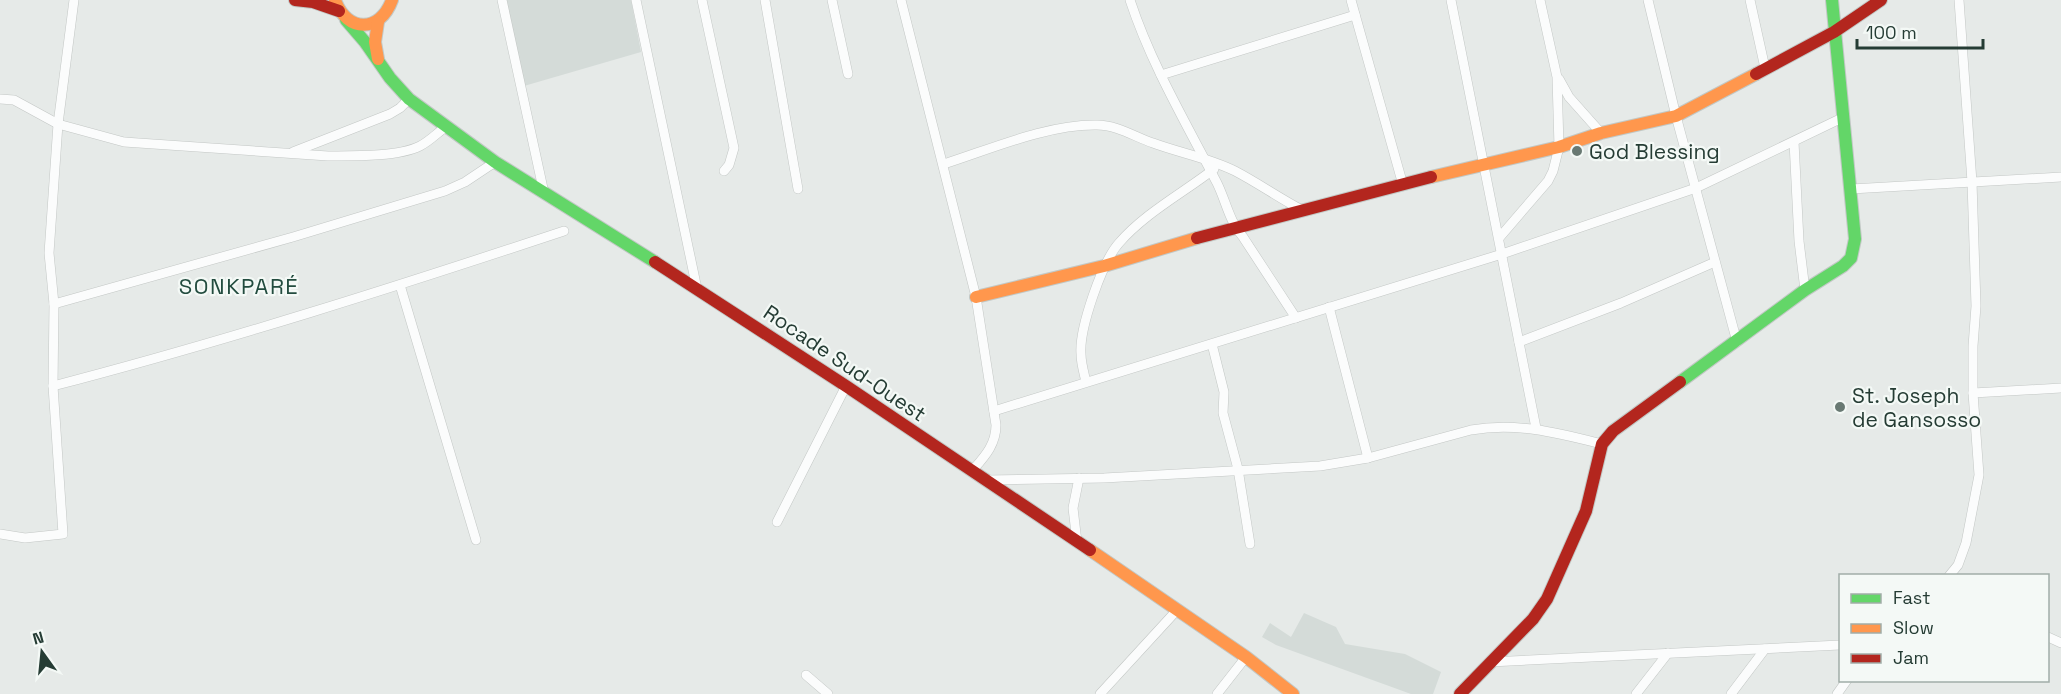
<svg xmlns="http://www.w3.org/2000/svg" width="2061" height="694" font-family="'Space Grotesk',sans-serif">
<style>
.built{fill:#d4dbd8}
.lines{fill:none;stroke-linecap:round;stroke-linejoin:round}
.street-casing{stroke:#c3c7c5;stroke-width:10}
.fast-casing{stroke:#c2c8c5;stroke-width:14}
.slow-casing{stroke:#c2c8c5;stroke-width:14}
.jam-casing{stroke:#c2c8c5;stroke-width:14}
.street{stroke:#fbfcfc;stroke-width:9}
.fast{stroke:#63d668;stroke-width:12}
.slow{stroke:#ff974d;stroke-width:12}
.jam{stroke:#b3261e;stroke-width:12}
.poi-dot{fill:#697973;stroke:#f4f9f6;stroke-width:2}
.labels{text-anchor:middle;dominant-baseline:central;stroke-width:4.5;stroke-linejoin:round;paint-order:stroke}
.poi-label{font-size:21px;fill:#253c34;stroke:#f4f9f6;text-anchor:start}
.street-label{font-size:21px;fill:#253c34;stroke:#f4f9f6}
.neighbourhood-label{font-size:22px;letter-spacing:1.5px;fill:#234c3f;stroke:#f4f9f6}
</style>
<rect width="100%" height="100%" fill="#e6eae8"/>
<!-- built -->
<g class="built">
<polygon points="506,0 631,0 641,52 524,86"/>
<polygon points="1304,613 1336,627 1345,644 1405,654 1441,672 1433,694 1411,694 1276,645 1262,637 1270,623 1291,637"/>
</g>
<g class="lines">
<defs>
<g id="street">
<polyline points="502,0 544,193"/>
<polyline points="636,0 697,289"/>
<polyline points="702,0 734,148 729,165 724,171"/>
<polyline points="765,0 798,189"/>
<polyline points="832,0 848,74"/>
<path d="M901 0 976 297 996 425C996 445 984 457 972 471"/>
<path d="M1130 0C1151 64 1186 123 1217 183 1226 201 1229 221 1243 237L1296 318"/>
<polyline points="1351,0 1403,185"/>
<polyline points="1451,0 1536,428"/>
<polyline points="1648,0 1676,116 1737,342"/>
<polyline points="1750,0 1765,68"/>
<polyline points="1161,75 1355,15"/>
<polyline points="1559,79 1569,97 1601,133"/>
<path d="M0 99 14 100 58 124 124 142 328 156C353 156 398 157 420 146 430 141 438 132 447 126"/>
<polyline points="1794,142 1799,241 1805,290"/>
<polyline points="293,152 390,114 400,108 409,99"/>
<path d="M944 164C991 149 1048 124 1097 125 1117 125 1135 137 1153 143 1180 153 1209 158 1235 171 1258 183 1279 198 1302 210"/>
<polyline points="1851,189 2061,177"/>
<polyline points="1499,238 1548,181 1553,171 1559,147 1557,77 1540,0"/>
<polyline points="400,285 476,540"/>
<polyline points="54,304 293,237 445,191 465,182 495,162"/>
<polyline points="1329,307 1368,458"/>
<polyline points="1519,342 1621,303 1715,262"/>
<polyline points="1212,344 1224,392 1223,413 1238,469 1250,544"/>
<path d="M1086 382C1084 373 1081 363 1081 354 1079 329 1102 262 1119 243 1145 213 1183 193 1214 169"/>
<path d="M53 386C226 341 395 287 564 231"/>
<polyline points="1973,393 2061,388"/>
<polyline points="994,411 1502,254 1696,188 1844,117"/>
<path d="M987 480 1104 478 1320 466 1368 458 1471 430C1517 422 1558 433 1602 444"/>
<polyline points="777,522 846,386"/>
<polyline points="0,534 25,538 63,534 53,386 54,304 49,253 58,124 74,0"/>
<polyline points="1077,542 1073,508 1079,478"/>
<polyline points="1949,576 1958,565 1966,543 1979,475 1973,393 1973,346 1976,306 1972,182 1959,0"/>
<polyline points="2048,637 2061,643"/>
<polyline points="1490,662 1840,645"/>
<polyline points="806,675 828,694"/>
<polyline points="1100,694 1178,609"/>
<polyline points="1217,694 1246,657"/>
<polyline points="1636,694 1668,653"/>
<polyline points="1731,694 1765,649"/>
<polyline points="1837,694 1847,680"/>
</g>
<g id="fast">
<polyline points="346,20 365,42 390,78 409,99 495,162 655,262"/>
<polyline points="1680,382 1805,290 1843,266 1851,258 1855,239 1832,0"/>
</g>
<g id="slow">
<path d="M335 0C347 33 380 33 392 0"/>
<polyline points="378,22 375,42 378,59"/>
<polyline points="1431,177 1559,147 1601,133 1676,116 1756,74"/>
<polyline points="976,297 1104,266 1197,238"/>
<polyline points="1090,550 1246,657 1293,694"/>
</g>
<g id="jam">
<polyline points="295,0 313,2 339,11"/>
<polyline points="1756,74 1834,32 1881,0"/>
<polyline points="1197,238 1431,177"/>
<polyline points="655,262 846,386 1090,550"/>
<polyline points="1460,694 1533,619 1547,599 1586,511 1602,444 1613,431 1680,382"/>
</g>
</defs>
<!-- street casing -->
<use href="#street" class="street-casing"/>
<!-- fast casing -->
<use href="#fast" class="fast-casing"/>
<!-- slow casing -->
<use href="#slow" class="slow-casing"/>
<!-- jam casing -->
<use href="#jam" class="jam-casing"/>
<!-- street -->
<use href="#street" class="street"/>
<!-- fast -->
<use href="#fast" class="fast"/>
<!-- slow -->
<use href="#slow" class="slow"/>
<!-- jam -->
<use href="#jam" class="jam"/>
</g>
<!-- markers -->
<g class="poi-dot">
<circle cx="1577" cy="151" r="6"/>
<circle cx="1840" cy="407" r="6"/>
</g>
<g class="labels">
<!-- poi labels -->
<g class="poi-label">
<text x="1589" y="151">God Blessing</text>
<text x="1852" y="395">St. Joseph<tspan x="1852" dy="24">de Gansosso</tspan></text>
</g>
<!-- street labels -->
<g class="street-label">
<text transform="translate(845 363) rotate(34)">Rocade Sud-Ouest</text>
</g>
<!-- neighbourhood labels -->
<g class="neighbourhood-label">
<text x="239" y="286">SONKPARÉ</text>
</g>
</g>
<!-- legend -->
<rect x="1839" y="574" width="210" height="108" fill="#f4f9f6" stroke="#a1ada8" stroke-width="1.5"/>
<rect x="1851" y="594" width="30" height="9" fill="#63d668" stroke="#a1ada8" stroke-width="1.5"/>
<text x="1893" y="604" font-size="18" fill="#253c34">Fast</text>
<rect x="1851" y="624" width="30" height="9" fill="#ff974d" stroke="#a1ada8" stroke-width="1.5"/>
<text x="1893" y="634" font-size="18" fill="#253c34">Slow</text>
<rect x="1851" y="654" width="30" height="9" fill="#b3261e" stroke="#a1ada8" stroke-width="1.5"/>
<text x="1893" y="664" font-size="18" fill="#253c34">Jam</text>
<!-- north arrow -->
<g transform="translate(42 652) rotate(345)" stroke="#f4f9f6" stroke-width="4.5" paint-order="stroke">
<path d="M0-4.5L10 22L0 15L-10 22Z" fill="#253c34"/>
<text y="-9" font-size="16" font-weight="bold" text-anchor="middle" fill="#253c34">N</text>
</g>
<!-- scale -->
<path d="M1857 39v9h126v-9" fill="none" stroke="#253c34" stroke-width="3"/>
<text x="1866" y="39" font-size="18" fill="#253c34" stroke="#f4f9f6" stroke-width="4.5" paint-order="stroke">100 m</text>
</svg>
